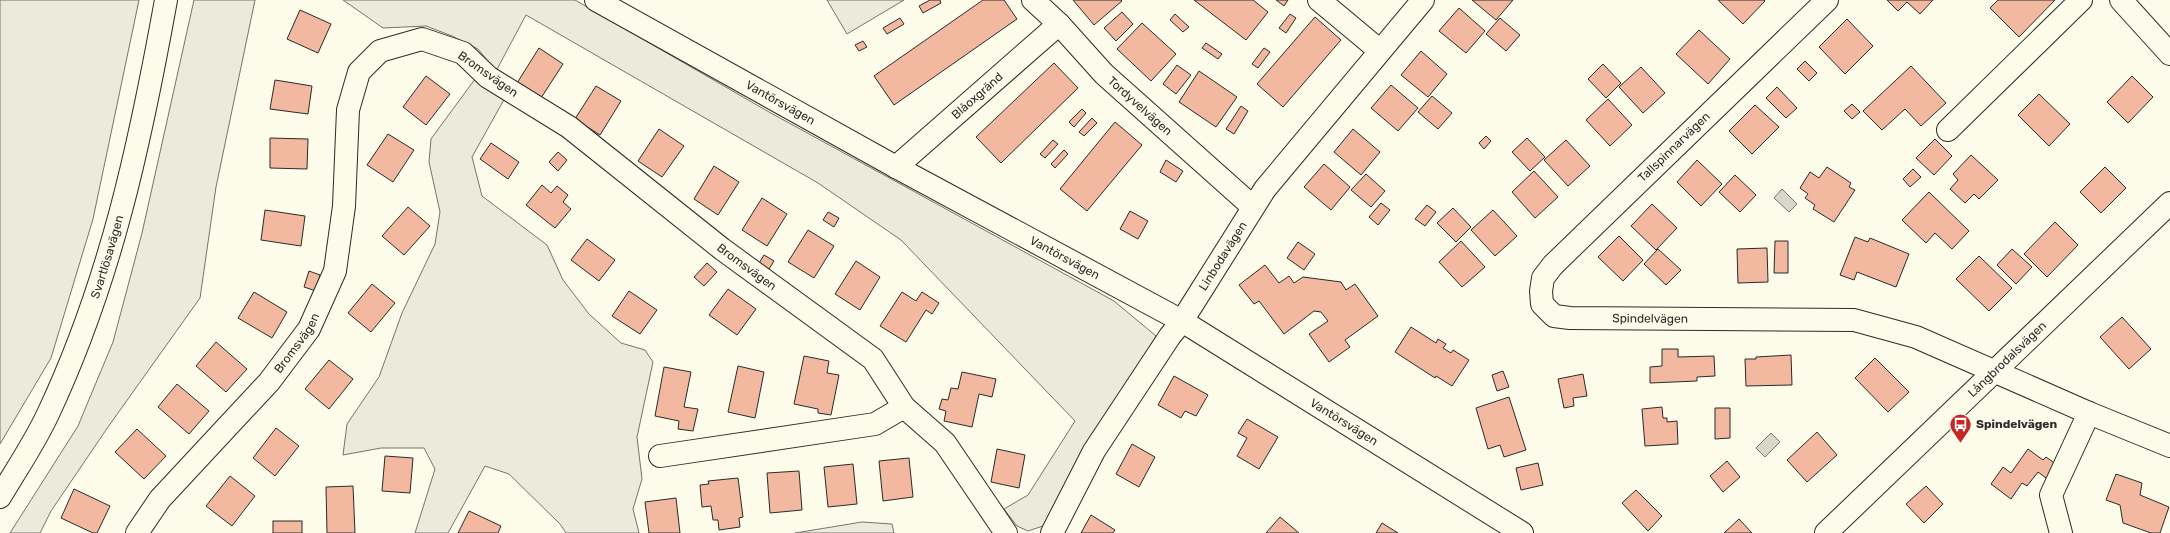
<svg xmlns="http://www.w3.org/2000/svg" width="2170" height="533" font-family="Rubik,sans-serif">
<style>
.green{fill:#ecebdb;stroke:#74746e}
.water{fill:#d8d7c9;stroke:#74746e}
.building{fill:#f2b8a0;stroke:#2b2b2b}
.lines{fill:none;stroke-linecap:round;stroke-linejoin:round}
.minor-casing{stroke:#2b2b2b;stroke-width:24}
.minor{stroke:#fdfbea;stroke-width:22}
.labels{text-anchor:middle;dominant-baseline:central;stroke-width:3;stroke-linejoin:round;paint-order:stroke}
.street-label{font-size:12px;fill:#2b2b2b;stroke:#fdfbea}
.poi-label{font-size:12px;font-weight:bold;fill:#2b2b2b;stroke:#fdfbea;text-anchor:start}
</style>
<rect width="100%" height="100%" fill="#fdfbea"/>
<!-- green -->
<g class="green">
<polygon points="0,0 139,0 93,219 51,358 0,444"/>
<polygon points="194,0 255,0 216,187 200,298 108,427 51,511 40,533 10,533 78,426 113,342 142,233"/>
<polygon points="343,0 575,0 769,112 1114,301 1156,336 1043,526 1028,531 1017,526 1004,509 1028,495 1075,421 901,240 818,183 526,15 496,71 478,49 452,36 426,26 383,28"/>
<polygon points="827,0 904,0 847,34"/>
<polygon points="475,79 506,96 472,157 482,196 547,245 563,280 589,314 621,343 645,350 653,362 637,437 642,479 633,509 639,533 566,533 560,524 509,474 485,466 448,533 415,533 435,469 424,448 381,448 343,455 347,424 379,377 402,313 435,244 440,212 429,162 431,139"/>
<polygon points="862,522 892,524 894,533 795,533"/>
</g>
<!-- water -->
<g class="water">
<polygon points="1782,189 1797,204 1789,212 1774,198"/>
<polygon points="1771,433 1780,442 1765,457 1756,448"/>
</g>
<!-- building -->
<g class="building">
<polygon points="930,0 940,0 941,3 923,13 919,6"/>
<polygon points="983,0 1004,0 1017,19 894,105 874,76"/>
<polygon points="1073,0 1121,0 1122,1 1094,25"/>
<polygon points="1194,0 1253,0 1268,12 1246,40"/>
<polygon points="1276,0 1288,0 1284,6"/>
<polygon points="1472,0 1513,0 1496,20"/>
<polygon points="1718,0 1764,0 1765,1 1743,24"/>
<polygon points="1887,0 1933,0 1920,14 1907,2 1898,11"/>
<polygon points="1998,0 2055,0 2019,37 1990,8"/>
<polygon points="1459,8 1485,31 1466,53 1439,31"/>
<polygon points="300,10 331,24 318,53 287,39"/>
<polygon points="1122,12 1133,24 1116,41 1104,28"/>
<polygon points="1175,14 1189,27 1183,32 1170,20"/>
<polygon points="1290,14 1296,18 1286,33 1279,28"/>
<polygon points="1315,17 1341,40 1283,107 1257,84"/>
<polygon points="900,18 904,24 887,34 883,28"/>
<polygon points="1500,18 1520,35 1506,51 1486,34"/>
<polygon points="1847,19 1873,46 1845,74 1819,47"/>
<polygon points="1142,23 1176,54 1151,81 1117,49"/>
<polygon points="1699,30 1730,59 1708,84 1676,54"/>
<polygon points="863,41 867,47 859,51 855,45"/>
<polygon points="1206,43 1222,54 1218,59 1202,48"/>
<polygon points="539,48 563,64 541,98 517,83"/>
<polygon points="1264,48 1270,52 1258,68 1252,64"/>
<polygon points="1421,51 1447,74 1428,97 1401,75"/>
<polygon points="1805,61 1817,73 1809,81 1797,69"/>
<polygon points="1054,63 1078,88 1001,163 976,137"/>
<polygon points="1603,64 1621,83 1606,98 1588,79"/>
<polygon points="1177,65 1191,75 1176,94 1163,84"/>
<polygon points="1911,66 1946,103 1921,126 1905,109 1882,130 1863,111"/>
<polygon points="1641,67 1665,93 1643,113 1619,87"/>
<polygon points="1199,71 1237,97 1216,127 1179,102"/>
<polygon points="426,76 450,94 426,125 403,107"/>
<polygon points="2132,76 2153,97 2128,123 2107,102"/>
<polygon points="275,80 312,86 308,114 270,109"/>
<polygon points="1391,85 1418,108 1398,131 1371,108"/>
<polygon points="596,86 621,101 600,135 575,119"/>
<polygon points="1777,87 1797,108 1786,118 1766,98"/>
<polygon points="2039,94 2070,124 2049,146 2018,115"/>
<polygon points="1432,96 1452,113 1438,129 1418,112"/>
<polygon points="1608,99 1632,125 1610,146 1586,120"/>
<polygon points="1852,104 1860,112 1852,119 1844,111"/>
<polygon points="1755,105 1779,127 1752,154 1729,131"/>
<polygon points="1241,106 1248,111 1234,134 1226,129"/>
<polygon points="1082,109 1086,113 1074,127 1069,122"/>
<polygon points="1092,118 1097,123 1084,136 1079,132"/>
<polygon points="1115,122 1142,145 1087,211 1060,189"/>
<polygon points="659,129 684,146 662,177 638,161"/>
<polygon points="1353,129 1380,152 1361,175 1334,152"/>
<polygon points="388,134 414,150 393,182 367,165"/>
<polygon points="1486,136 1491,141 1484,149 1479,143"/>
<polygon points="270,138 308,139 307,169 270,168"/>
<polygon points="1527,138 1545,157 1530,171 1512,152"/>
<polygon points="1935,139 1952,156 1934,175 1916,158"/>
<polygon points="1053,140 1058,144 1045,158 1040,154"/>
<polygon points="1566,140 1590,166 1568,186 1544,160"/>
<polygon points="491,143 519,162 508,179 480,159"/>
<polygon points="1064,150 1068,154 1055,168 1051,164"/>
<polygon points="558,152 567,160 558,171 549,162"/>
<polygon points="1971,155 1998,180 1979,199 1974,194 1965,203 1950,189 1958,180 1953,174"/>
<polygon points="1166,160 1183,171 1176,182 1160,172"/>
<polygon points="1697,160 1722,184 1701,206 1677,182"/>
<polygon points="1324,164 1350,187 1331,210 1304,187"/>
<polygon points="714,166 739,182 718,215 694,199"/>
<polygon points="1827,167 1851,183 1849,187 1855,190 1834,222 1813,209 1815,205 1805,198 1808,194 1800,188 1810,172 1819,178"/>
<polygon points="2105,167 2126,188 2101,213 2080,192"/>
<polygon points="1913,169 1921,177 1910,187 1903,179"/>
<polygon points="1534,171 1558,197 1535,218 1512,192"/>
<polygon points="1366,174 1385,191 1371,207 1351,190"/>
<polygon points="1735,175 1756,195 1740,212 1719,192"/>
<polygon points="542,185 551,193 557,186 568,195 563,202 571,209 555,228 526,205"/>
<polygon points="1929,192 1969,231 1952,249 1935,233 1926,243 1902,220"/>
<polygon points="762,198 787,214 767,246 742,230"/>
<polygon points="1381,203 1390,210 1378,225 1369,217"/>
<polygon points="1652,204 1677,228 1656,250 1631,226"/>
<polygon points="1427,205 1436,212 1425,226 1415,219"/>
<polygon points="408,207 430,226 404,255 382,236"/>
<polygon points="1453,208 1471,227 1456,242 1437,223"/>
<polygon points="265,210 305,216 301,246 261,240"/>
<polygon points="1493,210 1517,236 1495,256 1471,230"/>
<polygon points="1130,211 1148,221 1138,239 1120,229"/>
<polygon points="828,212 839,218 834,227 823,220"/>
<polygon points="2055,222 2078,245 2047,277 2024,254"/>
<polygon points="808,230 834,246 814,278 788,262"/>
<polygon points="1619,236 1643,260 1623,281 1598,257"/>
<polygon points="1855,237 1868,242 1870,238 1909,254 1896,287 1857,272 1854,280 1840,275"/>
<polygon points="587,239 615,260 599,281 571,260"/>
<polygon points="1461,241 1485,267 1462,287 1439,262"/>
<polygon points="1775,241 1788,241 1788,273 1774,273"/>
<polygon points="1298,242 1315,254 1304,270 1287,258"/>
<polygon points="1767,248 1768,282 1738,283 1737,249"/>
<polygon points="1658,249 1681,270 1666,285 1644,264"/>
<polygon points="2012,249 2032,267 2016,284 1997,265"/>
<polygon points="764,255 774,261 766,274 756,268"/>
<polygon points="1979,256 2012,288 1989,311 1956,279"/>
<polygon points="856,261 880,277 860,310 835,294"/>
<polygon points="707,263 717,272 704,286 694,277"/>
<polygon points="1265,265 1279,283 1289,276 1294,283 1303,277 1341,282 1346,290 1355,284 1378,316 1345,340 1350,347 1329,362 1309,334 1328,321 1321,312 1314,311 1284,334 1259,301 1254,304 1239,285"/>
<polygon points="309,271 320,275 316,291 304,287"/>
<polygon points="372,284 395,303 371,332 348,313"/>
<polygon points="728,289 756,309 737,335 709,315"/>
<polygon points="629,291 657,310 640,334 612,316"/>
<polygon points="254,292 287,312 272,338 238,318"/>
<polygon points="902,292 916,301 922,292 939,303 932,314 926,310 906,342 880,326"/>
<polygon points="2122,317 2151,349 2129,369 2100,337"/>
<polygon points="1411,327 1436,343 1438,339 1446,344 1443,348 1451,353 1453,350 1469,360 1452,386 1436,376 1435,378 1395,352"/>
<polygon points="216,342 247,369 226,392 196,366"/>
<polygon points="1662,349 1678,349 1678,357 1714,356 1715,376 1697,377 1697,381 1650,383 1650,367 1662,366"/>
<polygon points="1791,355 1792,385 1746,386 1745,359 1756,359 1756,357"/>
<polygon points="804,356 829,361 827,373 839,375 831,415 818,413 818,409 794,404"/>
<polygon points="1875,358 1909,392 1888,412 1855,378"/>
<polygon points="329,360 353,379 329,409 305,389"/>
<polygon points="738,366 764,372 755,418 728,412"/>
<polygon points="664,367 691,372 684,407 698,409 693,431 678,429 679,421 655,416"/>
<polygon points="1503,371 1509,387 1497,391 1492,375"/>
<polygon points="962,372 996,379 992,397 979,394 972,427 944,421 946,411 939,409 942,399 948,400 951,388 958,389"/>
<polygon points="1583,374 1587,396 1573,398 1574,406 1564,408 1558,379"/>
<polygon points="1174,376 1208,395 1196,416 1185,411 1181,418 1158,405"/>
<polygon points="177,384 209,411 189,434 158,407"/>
<polygon points="1509,397 1526,450 1504,457 1500,445 1488,449 1476,408"/>
<polygon points="1662,407 1663,418 1667,418 1667,422 1677,421 1678,444 1645,446 1642,409"/>
<polygon points="1715,408 1730,408 1730,438 1715,439"/>
<polygon points="1247,419 1278,437 1259,469 1237,456 1247,438 1238,433"/>
<polygon points="276,428 299,446 275,476 253,458"/>
<polygon points="137,429 166,456 144,479 115,452"/>
<polygon points="1817,432 1837,455 1807,482 1787,460"/>
<polygon points="1132,444 1155,457 1139,487 1116,474"/>
<polygon points="997,449 1025,455 1019,488 991,482"/>
<polygon points="2028,449 2043,460 2046,457 2060,467 2050,481 2038,472 2027,486 2022,483 2011,499 1991,484 2003,467 2011,473"/>
<polygon points="385,456 413,458 410,493 382,491"/>
<polygon points="909,458 913,497 883,501 879,461"/>
<polygon points="1727,461 1740,477 1723,492 1710,476"/>
<polygon points="1538,463 1543,485 1521,490 1516,468"/>
<polygon points="853,464 857,504 828,507 824,467"/>
<polygon points="799,471 802,510 770,513 767,473"/>
<polygon points="2116,474 2142,483 2140,495 2169,507 2160,533 2151,533 2123,523 2120,505 2106,500"/>
<polygon points="230,476 255,496 232,526 206,506"/>
<polygon points="738,478 743,517 739,518 740,527 719,530 718,520 713,520 711,506 702,507 700,485 709,484 708,481"/>
<polygon points="353,486 355,533 327,533 326,487"/>
<polygon points="1926,486 1943,504 1924,523 1906,504"/>
<polygon points="74,489 110,506 97,533 93,533 61,518"/>
<polygon points="1636,490 1662,516 1648,531 1622,503"/>
<polygon points="676,498 680,533 649,533 645,502"/>
<polygon points="469,511 501,526 498,533 458,533"/>
<polygon points="1091,515 1115,530 1113,533 1081,533"/>
<polygon points="1280,517 1299,533 1266,533"/>
<polygon points="1739,519 1752,533 1724,533"/>
<rect x="273" y="521" width="29" height="12"/>
<polygon points="1382,523 1398,533 1376,533"/>
</g>
<g class="lines">
<defs>
<g id="minor">
<path id="s1" d="M596 0 896 167 1182 321 1522 533"/>
<path id="s2" d="M1033 0 1059 24 1104 74 1253 207"/>
<polyline points="1319,0 1379,50"/>
<path id="s3" d="M1827 0 1553 265 1543 278 1541 291 1542 304 1554 316 1570 318 1854 320 1916 337 2089 413 2170 446"/>
<polyline points="2121,0 2170,54"/>
<polyline points="1948,130 2081,0"/>
<path id="s4" d="M896 167 1059 24"/>
<polyline points="660,456 875,424 904,407"/>
<path id="s5" d="M0 497C16 470 35 442 48 414 111 280 140 144 166 0"/>
<path id="s6" d="M137 533 160 499 269 382 309 329 335 271 344 206 348 110 359 72 380 51 422 39 463 53 488 77 569 127 722 249 873 359 904 407 945 443 1006 533"/>
<path id="s7" d="M1052 533 1094 451 1170 336 1182 321 1265 189 1423 0"/>
<path id="s8" d="M1826 533 2170 203"/>
<polyline points="2061,533 2051,495 2089,413"/>
</g>
</defs>
<!-- minor casing -->
<use href="#minor" class="minor-casing"/>
<!-- minor -->
<use href="#minor" class="minor"/>
</g>
<!-- icons -->
<defs>
<symbol id="bus-pin" viewBox="-11 -11 22 30"><path d="M0 17L-7.5 6A9.5 9.5 0 1 1 7.5 6Z" fill="#c62828" stroke="#fdfbea"/><path d="M-5-6H5V4H4V6H2V4H-2V6H-4V4H-5ZM-3.5-4V0h7V-4ZM-3.5 1.2v1.5H-2V1.2ZM2 1.2v1.5H3.5V1.2Z" fill="#fff"/></symbol>
</defs>
<g fill-rule="evenodd">
<use href="#bus-pin" x="1948" y="412" width="25" height="34"/>
</g>
<g class="labels">
<!-- street labels -->
<g class="street-label">
<text transform="translate(488 74) rotate(35)">Bromsvägen</text>
<text stroke="none"><textPath href="#s4" startOffset="108">Blåoxgränd</textPath></text>
<text stroke="none"><textPath href="#s1" startOffset="211">Vantörsvägen</textPath></text>
<text stroke="none"><textPath href="#s2" startOffset="151">Tordyvelvägen</textPath></text>
<text transform="translate(1674 147) rotate(-44)">Tallspinnarvägen</text>
<text stroke="none"><textPath href="#s7" startOffset="326">Linbodavägen</textPath></text>
<text stroke="none"><textPath href="#s5" startOffset="264">Svartlösavägen</textPath></text>
<text stroke="none"><textPath href="#s1" startOffset="535">Vantörsvägen</textPath></text>
<text stroke="none"><textPath href="#s6" startOffset="1005">Bromsvägen</textPath></text>
<text stroke="none"><textPath href="#s3" startOffset="537">Spindelvägen</textPath></text>
<text stroke="none"><textPath href="#s6" startOffset="249">Bromsvägen</textPath></text>
<text stroke="none"><textPath href="#s8" startOffset="251">Långbrodalsvägen</textPath></text>
<text stroke="none"><textPath href="#s1" startOffset="859">Vantörsvägen</textPath></text>
</g>
<!-- poi labels -->
<g class="poi-label">
<text x="1976" y="424">Spindelvägen</text>
</g>
</g>
</svg>
